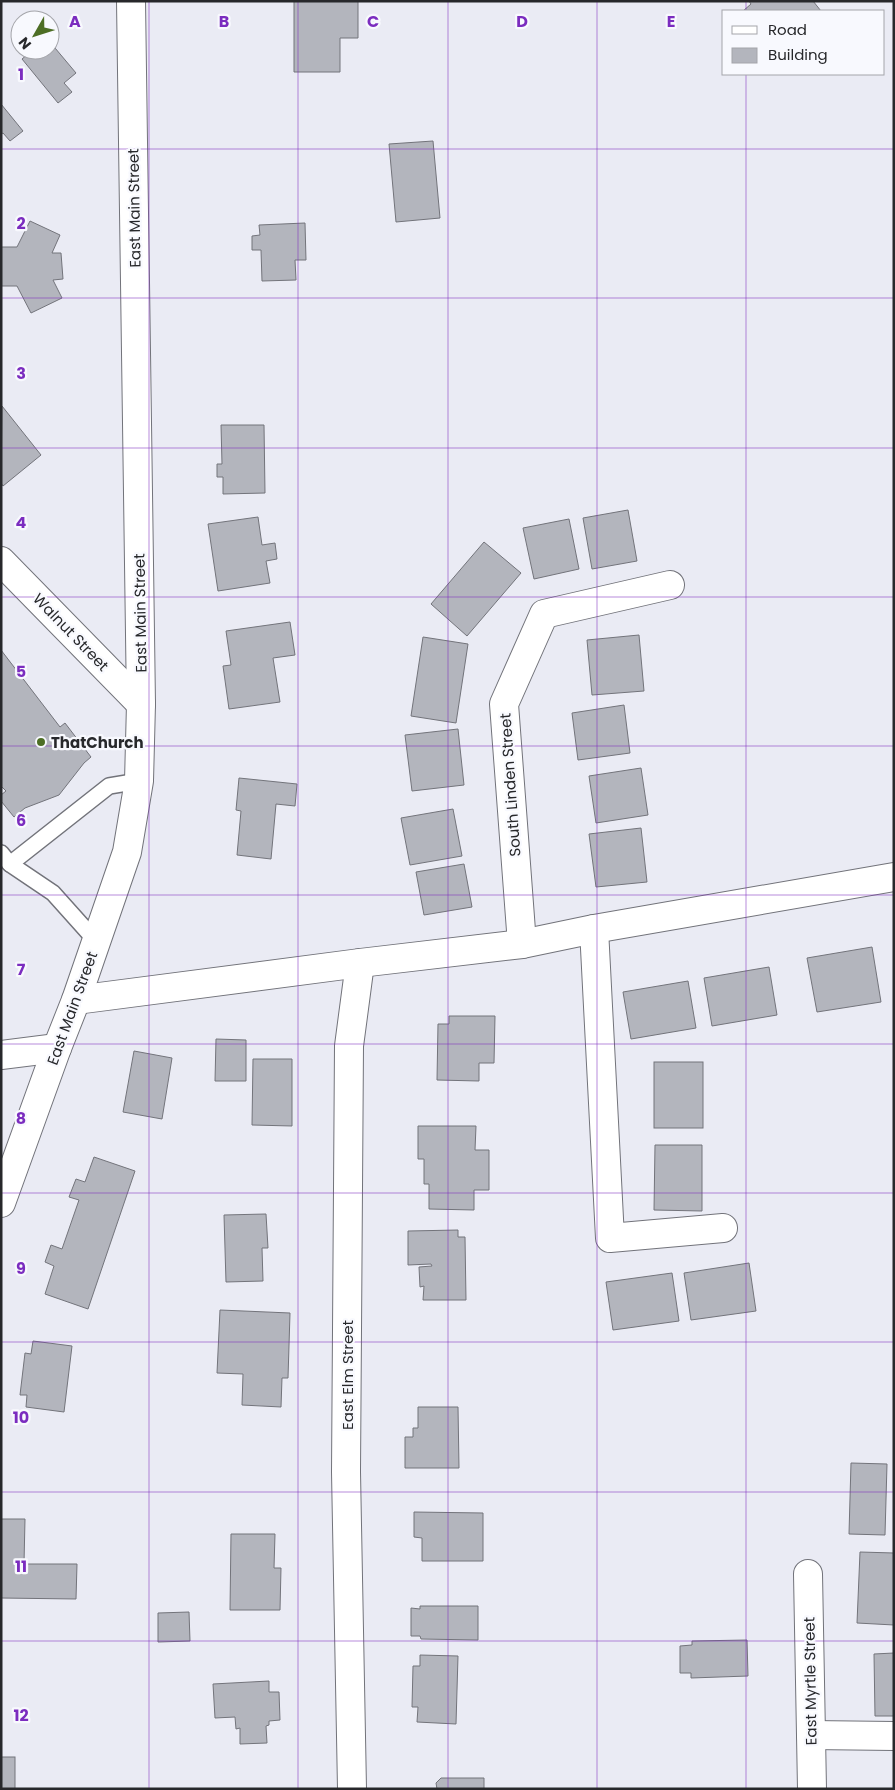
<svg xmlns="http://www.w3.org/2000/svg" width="895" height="1790" font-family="Poppins,sans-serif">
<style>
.building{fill:#b3b5bd;stroke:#73747b}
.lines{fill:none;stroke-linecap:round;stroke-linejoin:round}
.service-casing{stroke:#72737a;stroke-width:18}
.minor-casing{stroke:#72737a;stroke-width:30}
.tertiary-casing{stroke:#72737a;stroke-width:30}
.service{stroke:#fff;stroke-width:15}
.minor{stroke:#fff;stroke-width:28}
.tertiary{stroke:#fff;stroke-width:28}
.grid{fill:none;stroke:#7b2cbf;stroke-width:1;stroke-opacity:0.55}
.poi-dot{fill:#4d6e25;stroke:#f8f9fe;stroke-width:2}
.labels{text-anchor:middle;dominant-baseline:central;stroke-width:4.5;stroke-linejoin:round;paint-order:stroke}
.street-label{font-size:15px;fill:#27282b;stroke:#f8f9fe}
.poi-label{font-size:15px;font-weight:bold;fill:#27282b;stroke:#f8f9fe;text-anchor:start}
.grid-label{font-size:16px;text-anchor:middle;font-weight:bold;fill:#7b2cbf;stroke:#f8f9fe;stroke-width:4.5;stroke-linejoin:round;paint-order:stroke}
</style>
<rect width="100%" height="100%" fill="#eaebf4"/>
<!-- building -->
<g class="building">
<polygon points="294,1 358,1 358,38 340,38 340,72 294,72"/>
<polygon points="749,1 813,1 821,11 743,11 751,4"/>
<polygon points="50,42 76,73 64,83 72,92 58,103 22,59 33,50 50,50"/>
<polygon points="1,104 23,131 10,141 3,133 1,134"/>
<polygon points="433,141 440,218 396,222 389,144"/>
<polygon points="30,221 60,235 52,253 61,253 63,279 53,280 62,298 31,313 17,286 1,286 1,247 17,247"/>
<polygon points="305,223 306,260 295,260 296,280 262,281 261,250 252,250 252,236 260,235 259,225"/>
<polygon points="2,406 41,455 3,486 1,483"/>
<polygon points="221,425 264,425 265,493 223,494 223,477 217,477 217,464 222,464"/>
<polygon points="628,510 637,561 592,569 583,518"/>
<polygon points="258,517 262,545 275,543 277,559 266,561 270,583 218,591 208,524"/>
<polygon points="569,519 579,569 534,579 523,528"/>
<polygon points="484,542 521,573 467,636 431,604"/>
<polygon points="290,622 295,655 273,658 280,702 229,709 223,666 231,665 226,631"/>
<polygon points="639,635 644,691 592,695 587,640"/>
<polygon points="423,637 468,644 456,723 411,716"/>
<polygon points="1,650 60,727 65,723 91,757 84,763 59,795 25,808 14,817 1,801 1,795 6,791 1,786"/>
<polygon points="624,705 630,753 578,760 572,713"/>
<polygon points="458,729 464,785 412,791 405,735"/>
<polygon points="641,768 648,815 596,823 589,776"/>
<polygon points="239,778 297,784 295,806 276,804 271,859 237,855 241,811 236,810"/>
<polygon points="453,809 462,856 410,865 401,818"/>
<polygon points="641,828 647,882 596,887 589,834"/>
<polygon points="464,864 472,907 424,915 416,872"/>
<polygon points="872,947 881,1002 817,1012 807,958"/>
<polygon points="769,967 777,1015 712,1026 704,978"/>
<polygon points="688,981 696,1028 631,1039 623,992"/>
<polygon points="449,1016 495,1016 494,1063 479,1063 479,1081 437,1080 438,1024 449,1024"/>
<polygon points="216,1039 246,1040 246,1081 215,1081"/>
<polygon points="134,1051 172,1058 162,1119 123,1112"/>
<polygon points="253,1059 292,1059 292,1126 252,1125"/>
<rect x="654" y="1062" width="49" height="66"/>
<polygon points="418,1126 476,1126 475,1150 489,1150 489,1190 474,1190 474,1210 429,1209 429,1184 424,1184 424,1159 418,1159"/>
<polygon points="655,1145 702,1145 702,1211 654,1210"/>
<polygon points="94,1157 135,1171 88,1309 45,1294 54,1266 45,1262 51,1245 62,1249 79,1200 69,1197 76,1179 85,1182"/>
<polygon points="266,1214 268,1248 262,1248 263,1281 226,1282 224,1215"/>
<polygon points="458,1230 458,1237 465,1237 466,1300 423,1300 424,1286 420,1287 419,1267 432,1266 431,1264 408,1265 408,1231"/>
<polygon points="749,1263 756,1311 691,1320 684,1273"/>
<polygon points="672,1273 679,1321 613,1330 606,1282"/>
<polygon points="220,1310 290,1313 288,1378 282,1378 281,1407 242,1405 243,1374 217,1373"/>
<polygon points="33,1341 72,1346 64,1412 26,1407 27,1395 20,1395 25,1353 31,1354"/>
<polygon points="418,1407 458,1407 459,1468 405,1468 405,1437 413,1437 413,1428 418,1428"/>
<polygon points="851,1463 887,1464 885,1535 849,1534"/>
<polygon points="414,1512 483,1513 483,1561 422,1561 422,1538 414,1537"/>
<polygon points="1,1519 25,1519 24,1564 77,1564 76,1599 1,1598"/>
<polygon points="231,1534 275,1534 274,1568 281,1568 280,1610 230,1610"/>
<polygon points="860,1552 894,1553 894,1625 857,1623"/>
<polygon points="420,1606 478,1606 478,1640 421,1639 420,1636 411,1636 411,1608 420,1609"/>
<polygon points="189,1612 190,1641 158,1642 158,1613"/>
<polygon points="747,1640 748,1676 691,1678 691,1673 680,1673 680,1646 692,1645 692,1641"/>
<polygon points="894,1653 894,1716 875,1716 874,1654"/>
<polygon points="420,1655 458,1656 456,1724 417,1722 418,1707 412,1707 413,1666 420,1666"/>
<polygon points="269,1681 269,1692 279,1692 280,1720 269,1721 269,1725 266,1726 267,1743 240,1744 240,1728 236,1729 235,1717 215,1718 213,1684"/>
<rect x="1" y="1757" width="14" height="32"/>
<polygon points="441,1778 484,1778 484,1789 437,1789 436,1783"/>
</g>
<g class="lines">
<defs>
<g id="service">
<polyline points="1,853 10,864 109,786 139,781"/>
<polyline points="10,864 53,893 96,941"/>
</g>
<g id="minor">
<polyline points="1,561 141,704"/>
<polyline points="594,929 610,1238 723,1228"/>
<polyline points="522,944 504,704 544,614 670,585"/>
<polyline points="76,1000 360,963 522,944 594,929 894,877"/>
<polyline points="1,1055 57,1048"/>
<polyline points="808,1574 812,1789"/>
<polyline points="811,1735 894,1736"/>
<polyline points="352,1789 346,1472 349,1046 360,963"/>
</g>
<polyline id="tertiary" points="1,1203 57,1048 76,1000 127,852 139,781 141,704 131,1"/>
</defs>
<!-- service casing -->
<use href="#service" class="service-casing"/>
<!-- minor casing -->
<use href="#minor" class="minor-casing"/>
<!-- tertiary casing -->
<use href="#tertiary" class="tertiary-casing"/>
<!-- service -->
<use href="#service" class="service"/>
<!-- minor -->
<use href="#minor" class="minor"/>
<!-- tertiary -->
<use href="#tertiary" class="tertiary"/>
</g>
<!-- grid -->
<path class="grid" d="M149 1V1789M298 1V1789M448 1V1789M597 1V1789M746 1V11M746 74V1789M1 149H894M1 298H894M1 448H894M1 597H894M1 746H894M1 895H894M1 1044H894M1 1193H894M1 1342H894M1 1492H894M1 1641H894"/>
<!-- markers -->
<circle class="poi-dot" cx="41" cy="742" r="5"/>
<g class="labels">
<!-- street labels -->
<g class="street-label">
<text transform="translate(134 208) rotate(-91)">East Main Street</text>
<text transform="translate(140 613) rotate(-91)">East Main Street</text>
<text transform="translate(71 632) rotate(46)">Walnut Street</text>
<text transform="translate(510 785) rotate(-94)">South Linden Street</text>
<text transform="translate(72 1008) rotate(-70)">East Main Street</text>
<text transform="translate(347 1375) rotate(-90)">East Elm Street</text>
<text transform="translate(810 1681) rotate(-91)">East Myrtle Street</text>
</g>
<!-- poi labels -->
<g class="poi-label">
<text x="51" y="742">ThatChurch</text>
</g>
</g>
<g class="grid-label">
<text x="75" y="27">A</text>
<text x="224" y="27">B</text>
<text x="373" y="27">C</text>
<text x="522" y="27">D</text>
<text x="671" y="27">E</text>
<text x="21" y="80">1</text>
<text x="21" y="229">2</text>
<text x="21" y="379">3</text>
<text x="21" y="528">4</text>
<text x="21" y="677">5</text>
<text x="21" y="826">6</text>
<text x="21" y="975">7</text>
<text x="21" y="1124">8</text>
<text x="21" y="1274">9</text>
<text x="21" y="1423">10</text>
<text x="21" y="1572">11</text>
<text x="21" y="1721">12</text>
</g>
<!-- border -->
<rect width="895" height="1790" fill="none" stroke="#27282b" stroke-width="5"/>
<!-- legend -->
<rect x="722" y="10" width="162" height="65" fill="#f8f9fe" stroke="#a4a5aa"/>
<rect x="732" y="26" width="25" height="8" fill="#ffffff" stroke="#a4a5aa"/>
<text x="768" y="35" font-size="15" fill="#27282b">Road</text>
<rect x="732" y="48" width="25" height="15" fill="#b3b5bd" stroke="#a4a5aa"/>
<text x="768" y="60" font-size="15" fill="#27282b">Building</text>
<!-- north arrow -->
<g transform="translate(35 35) rotate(231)"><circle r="24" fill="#f8f9fe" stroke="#a4a5aa"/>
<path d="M0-4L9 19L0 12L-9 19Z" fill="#4d6e25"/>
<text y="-8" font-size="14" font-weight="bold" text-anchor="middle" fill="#27282b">N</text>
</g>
</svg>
